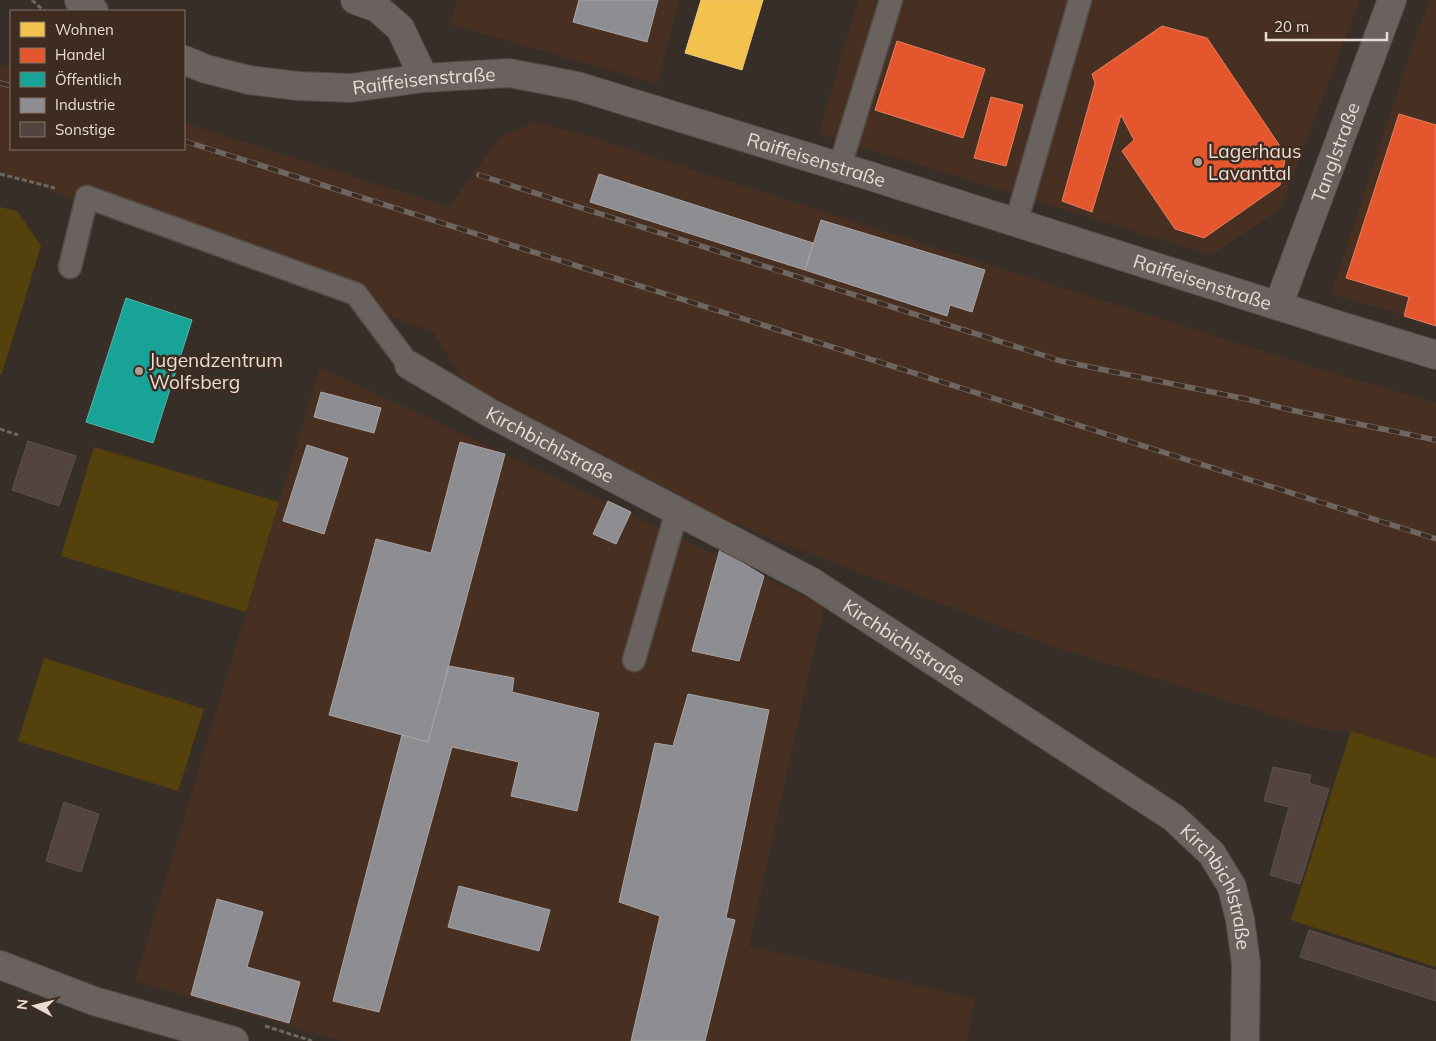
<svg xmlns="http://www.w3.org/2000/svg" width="1436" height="1041" font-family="Mulish,sans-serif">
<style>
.built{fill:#473022}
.green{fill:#55410b}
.homes{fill:#f2c14e;stroke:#efc976}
.shops{fill:#e4572e;stroke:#e67f60}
.public{fill:#17a398;stroke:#56b4aa}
.industry{fill:#8d8d92;stroke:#a9a5a6}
.building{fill:#534440;stroke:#5b524e}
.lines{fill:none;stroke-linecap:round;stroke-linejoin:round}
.lane-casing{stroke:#534a45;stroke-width:25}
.street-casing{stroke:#534a45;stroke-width:30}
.secondary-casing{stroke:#534a45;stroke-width:30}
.path{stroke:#6e6662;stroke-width:3;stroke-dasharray:5 2.5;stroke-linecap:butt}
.lane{stroke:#6a625e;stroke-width:22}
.street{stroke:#6a625e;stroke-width:28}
.secondary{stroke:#6a625e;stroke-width:28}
.rail-casing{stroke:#6f6662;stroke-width:5.5}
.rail{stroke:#3f2c21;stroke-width:4;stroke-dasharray:11;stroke-linecap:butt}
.poi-dot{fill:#ab9f98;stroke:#3f2c21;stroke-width:2}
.labels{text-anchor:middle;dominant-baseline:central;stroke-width:5;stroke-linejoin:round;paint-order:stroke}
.street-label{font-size:19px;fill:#e9dcd5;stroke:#3f2c21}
.poi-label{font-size:19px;fill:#e9dcd5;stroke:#3f2c21;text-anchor:start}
</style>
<rect width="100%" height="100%" fill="#382e28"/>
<!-- built -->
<g class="built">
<polygon points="458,0 679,0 657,84 450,24"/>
<polygon points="858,0 1360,0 1280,209 1211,255 819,134"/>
<polygon points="1430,0 1436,0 1436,324 1331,294 1419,28"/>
<polygon points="0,64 11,68 11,149 184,149 184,123 449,207 500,137 534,122 581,134 990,265 1329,372 1436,403 1436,758 1351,731 1319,729 1052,646 772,539 678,499 509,413 462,378 433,332 0,172"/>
<polygon points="320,367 824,606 749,946 975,999 967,1041 341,1041 135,981"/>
</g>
<!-- green -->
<g class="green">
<polygon points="0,207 17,211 41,246 2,373 0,374"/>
<polygon points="94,447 279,502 246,612 61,556"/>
<polygon points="44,658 204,709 178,791 18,741"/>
<polygon points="1351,731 1436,758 1436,967 1291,920"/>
</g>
<!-- homes -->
<polygon class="homes" points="701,0 763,0 742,70 685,53"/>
<!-- shops -->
<g class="shops">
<polygon points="1162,26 1207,38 1286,155 1280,185 1204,238 1175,229 1122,151 1134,140 1121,115 1092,212 1062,201 1095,83 1092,74"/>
<polygon points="897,41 985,69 963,138 875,110"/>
<polygon points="991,97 1023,105 1006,166 974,158"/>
<polygon points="1399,114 1436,125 1436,326 1404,316 1409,297 1346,278"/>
</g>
<!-- public -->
<polygon class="public" points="126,298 192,320 153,443 86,422"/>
<!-- industry -->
<g class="industry">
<polygon points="579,0 658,0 647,42 573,22"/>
<polygon points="599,174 813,243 805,270 590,202"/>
<polygon points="821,220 985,270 972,312 950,305 947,316 805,270"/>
<polygon points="321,392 381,408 374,433 314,417"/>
<polygon points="460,442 505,454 428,742 329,715 376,539 431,553"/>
<polygon points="307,445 348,458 324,534 283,521"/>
<polygon points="608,501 631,512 616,544 593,534"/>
<polygon points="720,549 764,576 739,661 692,651"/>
<polygon points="449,666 514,678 512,692 599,713 577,811 511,796 519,762 452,747 379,1012 333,1001 402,735 428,742"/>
<polygon points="688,694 769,710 726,918 735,920 705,1041 631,1041 660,916 619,902 655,743 673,746"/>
<polygon points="459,886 550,910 539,951 448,927"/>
<polygon points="217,899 263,912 247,967 300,982 289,1023 191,995"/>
</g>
<!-- building -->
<g class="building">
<polygon points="28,441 76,456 59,506 12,490"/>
<polygon points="1273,767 1311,775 1309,783 1329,789 1300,884 1270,875 1289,807 1264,801"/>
<polygon points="64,802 99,814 81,872 46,861"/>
<polygon points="1309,930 1436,971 1436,1001 1300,957"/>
</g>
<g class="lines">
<defs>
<g id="lane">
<polyline points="840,166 891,0"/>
<polyline points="1016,223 1080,0"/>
<polyline points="70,267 87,197 356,294 409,365"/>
<polyline points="634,660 677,511"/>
</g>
<g id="street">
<polyline points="355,0 377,8 400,28 424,78"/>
<path id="s1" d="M409 365 490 413 812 582 1174 818 1212 854 1232 887 1240 919 1246 963 1245 1041"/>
<polyline points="0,965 94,1001 234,1041"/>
</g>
<g id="secondary">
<polyline points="79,0 94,11"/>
<path id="s2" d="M184 60 206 69 249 80 298 86 351 88 424 78 509 73 577 86 870 176 1338 325 1436 355"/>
<path id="s3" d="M1278 306 1392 0"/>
</g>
</defs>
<!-- lane casing -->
<use href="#lane" class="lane-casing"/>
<!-- street casing -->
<use href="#street" class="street-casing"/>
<!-- secondary casing -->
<use href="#secondary" class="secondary-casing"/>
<!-- path -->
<g class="path">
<polyline points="32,0 44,11"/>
<polyline points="0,174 55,188"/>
<polyline points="0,429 18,435"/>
<polyline points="265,1026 312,1041"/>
</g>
<!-- lane -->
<use href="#lane" class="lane"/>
<!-- street -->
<use href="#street" class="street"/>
<!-- secondary -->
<use href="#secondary" class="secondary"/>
<defs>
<g id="rail">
<polyline points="0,83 11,86"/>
<polyline points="184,141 1436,539"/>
<polyline points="479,175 1061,361 1251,400 1291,410 1436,440"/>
</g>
</defs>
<!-- rail casing -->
<use href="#rail" class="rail-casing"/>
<!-- rail -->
<use href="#rail" class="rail"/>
</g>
<!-- markers -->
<g class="poi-dot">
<circle cx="1198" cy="162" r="5"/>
<circle cx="139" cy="371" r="5"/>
</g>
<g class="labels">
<!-- street labels -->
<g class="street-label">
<text stroke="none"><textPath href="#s2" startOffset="244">Raiffeisenstraße</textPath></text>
<text stroke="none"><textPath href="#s3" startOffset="164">Tanglstraße</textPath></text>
<text stroke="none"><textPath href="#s2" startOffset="649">Raiffeisenstraße</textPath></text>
<text stroke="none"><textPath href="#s2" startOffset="1054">Raiffeisenstraße</textPath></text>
<text stroke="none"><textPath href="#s1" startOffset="162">Kirchbichlstraße</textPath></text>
<text stroke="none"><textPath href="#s1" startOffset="568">Kirchbichlstraße</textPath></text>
<text stroke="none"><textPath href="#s1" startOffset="974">Kirchbichlstraße</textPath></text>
</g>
<!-- poi labels -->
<g class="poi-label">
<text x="1208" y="151">Lagerhaus<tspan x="1208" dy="22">Lavanttal</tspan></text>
<text x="149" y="360">Jugendzentrum<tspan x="149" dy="22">Wolfsberg</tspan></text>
</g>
</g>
<!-- legend -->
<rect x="10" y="10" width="175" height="140" fill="#3f2c21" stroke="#837269"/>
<rect x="20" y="22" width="25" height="15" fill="#f2c14e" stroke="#837269"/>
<text x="55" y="35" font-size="15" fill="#e9dcd5">Wohnen</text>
<rect x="20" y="48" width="25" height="15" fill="#e4572e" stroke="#837269"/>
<text x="55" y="60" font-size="15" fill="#e9dcd5">Handel</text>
<rect x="20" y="72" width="25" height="15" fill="#17a398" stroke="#837269"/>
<text x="55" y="85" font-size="15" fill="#e9dcd5">Öffentlich</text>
<rect x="20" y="98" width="25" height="15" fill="#8d8d92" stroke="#837269"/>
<text x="55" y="110" font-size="15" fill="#e9dcd5">Industrie</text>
<rect x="20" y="122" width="25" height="15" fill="#534440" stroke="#837269"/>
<text x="55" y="135" font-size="15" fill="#e9dcd5">Sonstige</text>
<!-- north arrow -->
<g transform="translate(35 1006) rotate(277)" stroke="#3f2c21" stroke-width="4" paint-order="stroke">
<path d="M0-4L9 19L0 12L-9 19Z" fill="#e9dcd5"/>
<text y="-8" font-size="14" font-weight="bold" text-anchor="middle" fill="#e9dcd5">N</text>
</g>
<!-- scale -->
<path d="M1266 32v8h121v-8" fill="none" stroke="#e9dcd5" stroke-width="2.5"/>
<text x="1274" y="32" font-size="15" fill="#e9dcd5" stroke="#3f2c21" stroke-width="4" paint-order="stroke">20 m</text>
</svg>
